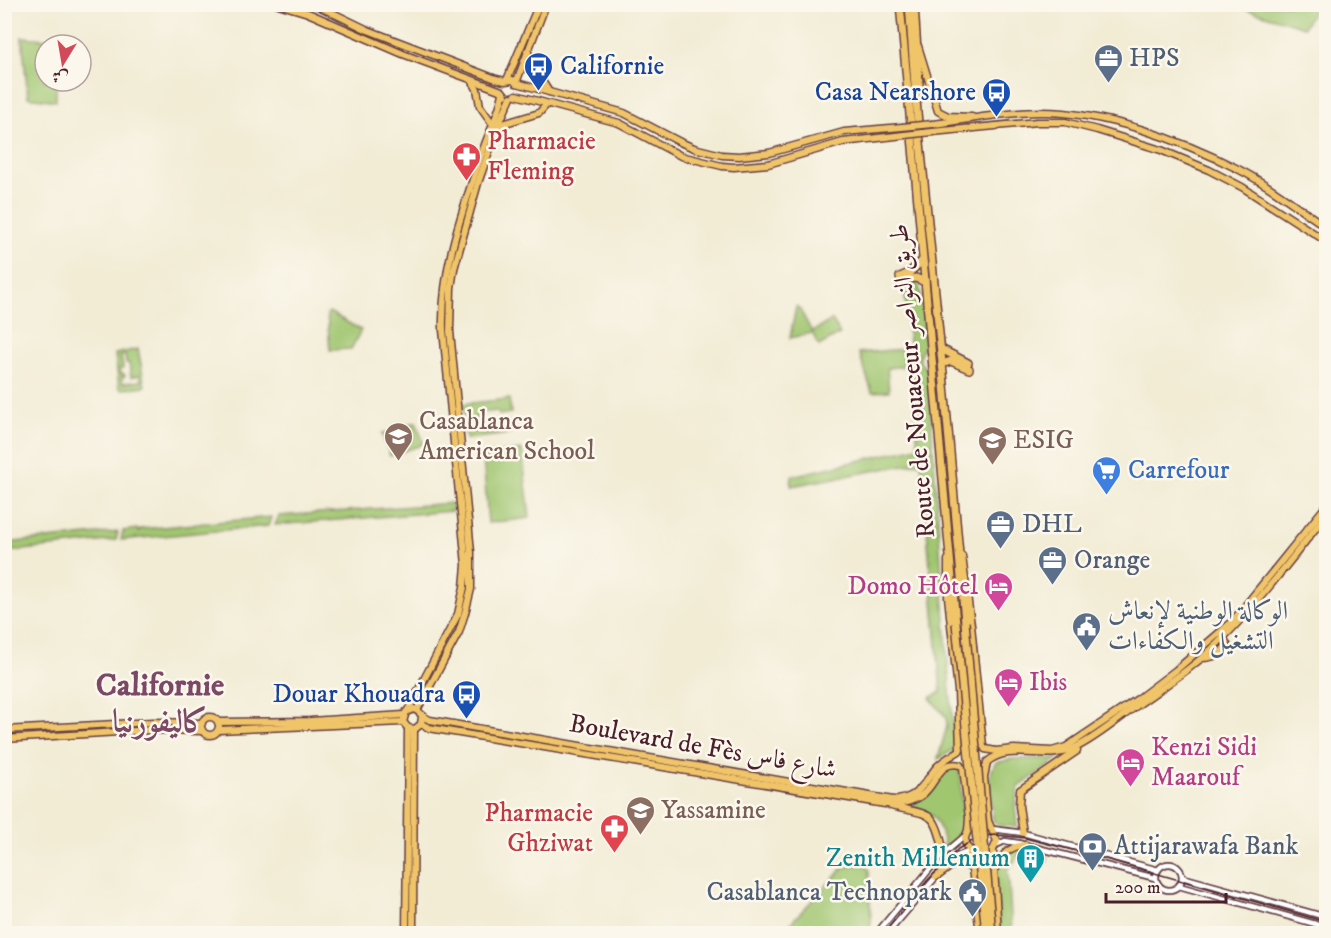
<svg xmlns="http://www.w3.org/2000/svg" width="1331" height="938" font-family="'IM FELL DW Pica',Amiri,serif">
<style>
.green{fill:#a0c670;stroke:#75724e;stroke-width:1.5;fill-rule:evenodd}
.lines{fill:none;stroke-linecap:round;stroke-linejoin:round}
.minor-casing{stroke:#633e44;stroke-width:8}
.major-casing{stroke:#633e44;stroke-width:9}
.highway-casing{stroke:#633e44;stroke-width:10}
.minor{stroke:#fff;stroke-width:4.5}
.major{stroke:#f0c469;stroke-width:6}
.highway{stroke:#f0c469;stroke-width:7}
.tram{stroke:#4a1f2b;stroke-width:1.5}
.major-bridge-casing{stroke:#633e44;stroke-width:9;stroke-linecap:butt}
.highway-bridge-casing{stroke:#633e44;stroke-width:10;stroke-linecap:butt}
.major-bridge{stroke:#f0c469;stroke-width:6}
.highway-bridge{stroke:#f0c469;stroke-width:7}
.labels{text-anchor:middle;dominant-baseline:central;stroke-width:5;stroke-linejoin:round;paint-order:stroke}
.service-label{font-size:26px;fill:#4e5e75;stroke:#fbf7ec;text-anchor:start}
.transit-label{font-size:26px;fill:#164399;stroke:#fbf7ec;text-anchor:end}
.health-label{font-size:26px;fill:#be3a42;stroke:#fbf7ec;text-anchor:start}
.street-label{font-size:26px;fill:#4a1f2b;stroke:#fbf7ec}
.education-label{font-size:26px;fill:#785e54;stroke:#fbf7ec;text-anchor:start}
.shop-label{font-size:26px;fill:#366cbe;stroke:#fbf7ec;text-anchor:start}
.hotel-label{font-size:26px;fill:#b23c85;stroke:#fbf7ec;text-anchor:start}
.culture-label{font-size:26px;fill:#0d838f;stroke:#fbf7ec;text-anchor:end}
.district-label{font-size:32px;font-weight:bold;fill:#7b4965;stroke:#fbf7ec}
</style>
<rect width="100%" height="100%" fill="#fbf7ec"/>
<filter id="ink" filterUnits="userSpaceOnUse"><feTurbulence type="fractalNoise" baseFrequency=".0167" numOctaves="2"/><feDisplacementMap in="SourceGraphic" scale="12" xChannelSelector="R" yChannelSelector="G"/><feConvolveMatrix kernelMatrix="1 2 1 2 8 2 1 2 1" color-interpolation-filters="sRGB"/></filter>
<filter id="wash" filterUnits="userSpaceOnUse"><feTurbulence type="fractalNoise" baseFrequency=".008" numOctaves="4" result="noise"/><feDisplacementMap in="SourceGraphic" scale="24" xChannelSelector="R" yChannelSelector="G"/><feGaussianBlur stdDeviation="1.35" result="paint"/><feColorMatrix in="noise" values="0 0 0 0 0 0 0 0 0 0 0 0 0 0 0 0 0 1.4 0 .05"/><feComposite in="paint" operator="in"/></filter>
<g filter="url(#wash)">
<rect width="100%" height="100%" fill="#f2ecd5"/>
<!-- green -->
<g class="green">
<polygon points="1226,5 1316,5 1304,27 1236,6 1227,7"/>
<polygon points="22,37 57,40 57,45 45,45 45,81 56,81 56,101 28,97"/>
<polygon points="910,280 918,281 925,314 924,346 920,354 920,362 928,371 949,680 955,746 952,751 938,759 947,726 946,717 930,698 941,692 921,462 791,486 792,476 918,447 904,283"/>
<polygon points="798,306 812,332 832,320 840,334 819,346 812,333 790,338 796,307"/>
<polygon points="329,312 361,330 351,349 330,350 327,314"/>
<path d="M138 349 145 386 121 389 119 387 115 354ZM125 355 126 363H129L131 377 140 375 141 381 123 383 122 377 125 376 124 374H121L120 369 123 368 121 356Z"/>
<polygon points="903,349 905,366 887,368 889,391 872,392 859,353"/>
<polygon points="509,399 511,413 499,415 498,411 477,413 477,419 469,420 471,432 486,428 487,430 499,427 499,429 506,428 506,421 508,421 510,434 466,439 463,404"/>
<polygon points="416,422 424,444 390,456 382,434"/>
<polygon points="522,450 530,518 488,523 483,455"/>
<polygon points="453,503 455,510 453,511 275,525 279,516"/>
<polygon points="271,517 268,526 121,540 123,531 137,529 138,532 141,529"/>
<polygon points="118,532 116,540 5,552 5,543"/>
<polygon points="1059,758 1019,787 1015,806 1017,827 998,825 993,821 989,778 995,763 1011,759"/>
<path d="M951 767 959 770C962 779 960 784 961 794 962 823 973 826 945 848 938 821 937 811 907 807 926 797 934 786 945 768Z"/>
<polygon points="1013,851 1040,851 1048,856 1047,861 1019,855 1007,871 1009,883 1012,933 1000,933 994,873 1002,857"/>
<polygon points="865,864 869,870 871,923 868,933 781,933 844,867"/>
</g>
</g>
<g filter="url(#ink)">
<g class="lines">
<defs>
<g id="minor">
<polyline points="992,829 1023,833 1158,870"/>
<polyline points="996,845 1005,841 1018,843 1155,878"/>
<circle cx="1169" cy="877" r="13"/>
<polyline points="942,870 957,856 970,851"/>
<polyline points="1182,877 1326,917"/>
<polyline points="1179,886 1326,927"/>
<polyline points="876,934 940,857 966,835"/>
<polyline points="887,934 936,877"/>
</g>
<g id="major">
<polyline points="278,4 308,13 403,54 502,91 505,95"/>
<polyline points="314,4 368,30 496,79 505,81 513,80 517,83 624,113 680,142 694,148 722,155 739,156 769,153 844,132 902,127"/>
<polyline points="918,46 938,111 948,116 972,117"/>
<polyline points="527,51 540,78 549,92"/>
<polyline points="472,80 477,89 480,106 492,123"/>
<polyline points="507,80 539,4"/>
<polyline points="516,83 546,4"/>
<polyline points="516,95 619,123 681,156 722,166 734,167 768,164 843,142 904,135"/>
<path d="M932 124C968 120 1004 112 1041 112 1105 112 1181 140 1238 169 1269 185 1298 207 1326 227"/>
<polyline points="499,125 539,113 547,104"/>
<polyline points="932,132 1037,122 1065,122 1097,130 1161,150 1209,170 1242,187 1326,241"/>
<polyline points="962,556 971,625 983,746"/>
<polyline points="948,560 948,597 958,691 960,749"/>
<path d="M1202 658C1212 658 1222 654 1227 644L1223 638"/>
<path d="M408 710 458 614 464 587 466 565 443 330C441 267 463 209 483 150 489 132 500 112 503 93"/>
<polyline points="417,710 459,632 465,613 471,589 471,552 450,331 451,288 454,269 478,183 498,126 511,97"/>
<circle cx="210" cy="726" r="9"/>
<path d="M422 717 421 724 415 729 408 728 403 722 406 712 414 709C421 712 423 718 430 720L893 800C916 800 923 785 935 769 941 761 951 756 959 751"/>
<polyline points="218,722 310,721 404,715"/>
<path d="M421 724 429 728 885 804C898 804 911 803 922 795 937 784 938 760 960 765"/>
<polyline points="4,730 153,722 202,723"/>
<polyline points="219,730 403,722"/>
<polyline points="4,739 152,730 202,731"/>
<polyline points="985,749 996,751 1014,749 1052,751 1066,747 1139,698 1176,670 1232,622 1326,506"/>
<path d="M963 768 969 818 968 830 965 838 966 846 975 855H985L993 850 997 841 988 821 984 777 987 762C1011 742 1047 762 1075 748 1096 738 1116 721 1135 707 1164 686 1196 666 1221 640 1260 601 1293 557 1326 515"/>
<path d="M891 806C930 816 935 808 944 853"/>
<polyline points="1023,833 1019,806 1020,790 1077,751"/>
<polyline points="993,850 998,934"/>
<polyline points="970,852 980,934"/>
<path d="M995 869C1001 854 1010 846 1026 845"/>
<path d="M936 877C951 867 958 856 974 871"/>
<polyline points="406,934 408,728"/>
<polyline points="413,934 414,729"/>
</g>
<g id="highway">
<polyline points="900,4 956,623"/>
<polyline points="909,4 917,112 943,373 965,622"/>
<polyline points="914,4 920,98"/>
<polyline points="900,277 909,273 922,261"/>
<polyline points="901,280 916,278 925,282"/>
<polyline points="941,349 968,363"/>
<polyline points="942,364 951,361 969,369"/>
</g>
</defs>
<!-- minor casing -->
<use href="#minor" class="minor-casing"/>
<!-- major casing -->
<use href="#major" class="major-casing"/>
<!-- highway casing -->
<use href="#highway" class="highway-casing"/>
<!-- minor -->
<use href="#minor" class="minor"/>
<!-- major -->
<use href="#major" class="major"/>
<!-- highway -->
<use href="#highway" class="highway"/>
<!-- tram -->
<polyline class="tram" points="883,934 927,881 958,849 981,836 996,835 1025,838 1088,854 1326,922"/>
<defs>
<g id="major-bridge">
<polyline points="902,127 932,124"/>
<polyline points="904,135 932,132"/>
</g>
<g id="highway-bridge">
<polyline points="965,622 992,934"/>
<polyline points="956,623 986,934"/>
</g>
</defs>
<!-- major-bridge casing -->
<use href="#major-bridge" class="major-bridge-casing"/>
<!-- highway-bridge casing -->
<use href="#highway-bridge" class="highway-bridge-casing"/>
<!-- major-bridge -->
<use href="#major-bridge" class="major-bridge"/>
<!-- highway-bridge -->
<use href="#highway-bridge" class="highway-bridge"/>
</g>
</g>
<!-- icons -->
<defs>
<symbol id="office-pin" viewBox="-11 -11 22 30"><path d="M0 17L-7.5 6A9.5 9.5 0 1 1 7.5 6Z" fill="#5c6f8a" stroke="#fbf7ec"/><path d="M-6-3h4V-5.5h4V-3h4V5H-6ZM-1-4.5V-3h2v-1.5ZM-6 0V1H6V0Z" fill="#fff"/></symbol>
<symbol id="bus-pin" viewBox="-11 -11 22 30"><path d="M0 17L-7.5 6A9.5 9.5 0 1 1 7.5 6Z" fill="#1a4fb4" stroke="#fbf7ec"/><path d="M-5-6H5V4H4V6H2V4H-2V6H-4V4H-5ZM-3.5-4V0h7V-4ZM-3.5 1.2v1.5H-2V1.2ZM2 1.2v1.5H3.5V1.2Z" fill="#fff"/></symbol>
<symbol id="pharmacy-pin" viewBox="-11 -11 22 30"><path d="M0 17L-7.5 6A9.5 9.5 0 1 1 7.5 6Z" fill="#e0444e" stroke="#fbf7ec"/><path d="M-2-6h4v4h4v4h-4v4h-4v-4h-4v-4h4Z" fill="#fff"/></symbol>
<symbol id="school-pin" viewBox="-11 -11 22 30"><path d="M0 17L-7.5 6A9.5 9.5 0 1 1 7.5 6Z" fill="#8d6e63" stroke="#fbf7ec"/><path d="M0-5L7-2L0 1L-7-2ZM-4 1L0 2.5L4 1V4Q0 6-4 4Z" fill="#fff"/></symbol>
<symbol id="university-pin" viewBox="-11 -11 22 30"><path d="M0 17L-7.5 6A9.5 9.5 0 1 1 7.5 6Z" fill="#8d6e63" stroke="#fbf7ec"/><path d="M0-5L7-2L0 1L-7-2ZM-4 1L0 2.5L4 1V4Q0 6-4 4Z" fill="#fff"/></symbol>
<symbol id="supermarket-pin" viewBox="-11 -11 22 30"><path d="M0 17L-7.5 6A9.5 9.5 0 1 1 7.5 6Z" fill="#3f7fe0" stroke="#fbf7ec"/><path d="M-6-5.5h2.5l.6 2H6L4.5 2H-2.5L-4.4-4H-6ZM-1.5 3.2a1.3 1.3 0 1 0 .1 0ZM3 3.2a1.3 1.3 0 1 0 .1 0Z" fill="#fff"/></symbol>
<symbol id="hotel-pin" viewBox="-11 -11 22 30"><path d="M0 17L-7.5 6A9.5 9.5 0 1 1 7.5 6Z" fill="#d1479c" stroke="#fbf7ec"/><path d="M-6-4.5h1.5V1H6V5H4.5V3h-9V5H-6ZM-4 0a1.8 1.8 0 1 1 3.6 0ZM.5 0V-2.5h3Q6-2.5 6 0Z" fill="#fff"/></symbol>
<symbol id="civic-pin" viewBox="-11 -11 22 30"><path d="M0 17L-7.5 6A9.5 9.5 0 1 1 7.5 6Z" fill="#5c6f8a" stroke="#fbf7ec"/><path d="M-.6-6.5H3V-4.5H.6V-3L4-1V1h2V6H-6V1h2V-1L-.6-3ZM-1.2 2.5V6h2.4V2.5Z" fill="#fff"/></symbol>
<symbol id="bank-pin" viewBox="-11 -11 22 30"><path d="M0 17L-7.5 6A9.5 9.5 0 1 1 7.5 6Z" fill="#5c6f8a" stroke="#fbf7ec"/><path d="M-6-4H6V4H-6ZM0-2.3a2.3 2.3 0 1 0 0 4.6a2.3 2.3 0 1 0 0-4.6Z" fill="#fff"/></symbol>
<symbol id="building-pin" viewBox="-11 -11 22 30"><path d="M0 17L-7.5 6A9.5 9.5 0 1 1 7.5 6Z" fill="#0f9aa8" stroke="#fbf7ec"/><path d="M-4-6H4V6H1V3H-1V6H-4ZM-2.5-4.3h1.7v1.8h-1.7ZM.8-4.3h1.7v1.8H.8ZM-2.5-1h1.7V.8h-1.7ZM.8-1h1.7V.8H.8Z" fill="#fff"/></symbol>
</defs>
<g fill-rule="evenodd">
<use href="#office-pin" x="1092" y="42" width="33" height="45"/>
<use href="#bus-pin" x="522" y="50" width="33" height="45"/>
<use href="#bus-pin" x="980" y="76" width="33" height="45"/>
<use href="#pharmacy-pin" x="450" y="140" width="33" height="45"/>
<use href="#school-pin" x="382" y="420" width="33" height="45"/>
<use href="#university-pin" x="976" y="424" width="33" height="45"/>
<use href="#supermarket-pin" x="1090" y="454" width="33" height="45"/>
<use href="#office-pin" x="984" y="508" width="33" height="45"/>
<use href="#office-pin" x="1036" y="544" width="33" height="45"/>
<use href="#hotel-pin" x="982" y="570" width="33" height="45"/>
<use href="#civic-pin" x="1070" y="610" width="33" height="45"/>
<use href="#hotel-pin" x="992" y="666" width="33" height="45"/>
<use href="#bus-pin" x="450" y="678" width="33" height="45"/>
<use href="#hotel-pin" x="1114" y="746" width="33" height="45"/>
<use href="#school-pin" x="624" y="794" width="33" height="45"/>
<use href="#pharmacy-pin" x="598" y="812" width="33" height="45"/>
<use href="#bank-pin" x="1076" y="830" width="33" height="45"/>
<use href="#building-pin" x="1014" y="842" width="33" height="45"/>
<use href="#civic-pin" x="956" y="876" width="33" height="45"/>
</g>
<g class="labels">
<!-- service labels -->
<g class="service-label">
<text x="1129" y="58">HPS</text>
<text x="1022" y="524">DHL</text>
<text x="1074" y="560">Orange</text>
<text x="1108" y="611">الوكالة الوطنية لإنعاش<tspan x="1108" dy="30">التشغيل والكفاءات</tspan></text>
<text x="1114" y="846">Attijarawafa Bank</text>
<text x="952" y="892" text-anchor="end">Casablanca Technopark</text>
</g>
<!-- transit labels -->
<g class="transit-label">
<text x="560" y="66" text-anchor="start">Californie</text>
<text x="976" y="92">Casa Nearshore</text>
<text x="445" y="694">Douar Khouadra</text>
</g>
<!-- health labels -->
<g class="health-label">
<text x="487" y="141">Pharmacie<tspan x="487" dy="30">Fleming</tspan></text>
<text x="593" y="813" text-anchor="end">Pharmacie<tspan x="593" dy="30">Ghziwat</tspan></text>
</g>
<!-- street labels -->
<g class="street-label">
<text transform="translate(913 381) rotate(-95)">Route de Nouaceur طريق النواصر</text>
<text transform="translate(703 747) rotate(10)">Boulevard de Fès شارع فاس</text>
</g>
<!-- education labels -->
<g class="education-label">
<text x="419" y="421">Casablanca<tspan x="419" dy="30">American School</tspan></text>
<text x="1013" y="440">ESIG</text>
<text x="661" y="810">Yassamine</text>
</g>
<!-- shop labels -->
<g class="shop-label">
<text x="1128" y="470">Carrefour</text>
</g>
<!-- hotel labels -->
<g class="hotel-label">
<text x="978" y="586" text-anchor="end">Domo Hôtel</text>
<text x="1029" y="682">Ibis</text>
<text x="1151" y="747">Kenzi Sidi<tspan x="1151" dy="30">Maarouf</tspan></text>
</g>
<!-- culture labels -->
<g class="culture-label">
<text x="1010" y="858">Zenith Millenium</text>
</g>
<!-- district labels -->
<g class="district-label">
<text x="160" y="686">Californie<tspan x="160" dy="37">كاليفورنيا</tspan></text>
</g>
</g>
<!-- margin -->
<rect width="1331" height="938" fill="none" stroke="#fbf7ec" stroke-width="24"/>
<!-- north arrow -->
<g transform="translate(63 63) rotate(191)"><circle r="28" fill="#fbf7ec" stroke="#b4a19f" stroke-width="1.5"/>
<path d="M0-4.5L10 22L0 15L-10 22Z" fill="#d1495b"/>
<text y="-9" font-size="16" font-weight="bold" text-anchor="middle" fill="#4a1f2b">ش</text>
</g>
<!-- scale -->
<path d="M1106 893v9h120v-9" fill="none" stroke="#4a1f2b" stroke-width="3"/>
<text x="1115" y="893" font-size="18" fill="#4a1f2b" stroke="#fbf7ec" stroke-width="4.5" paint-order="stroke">200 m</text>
</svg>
